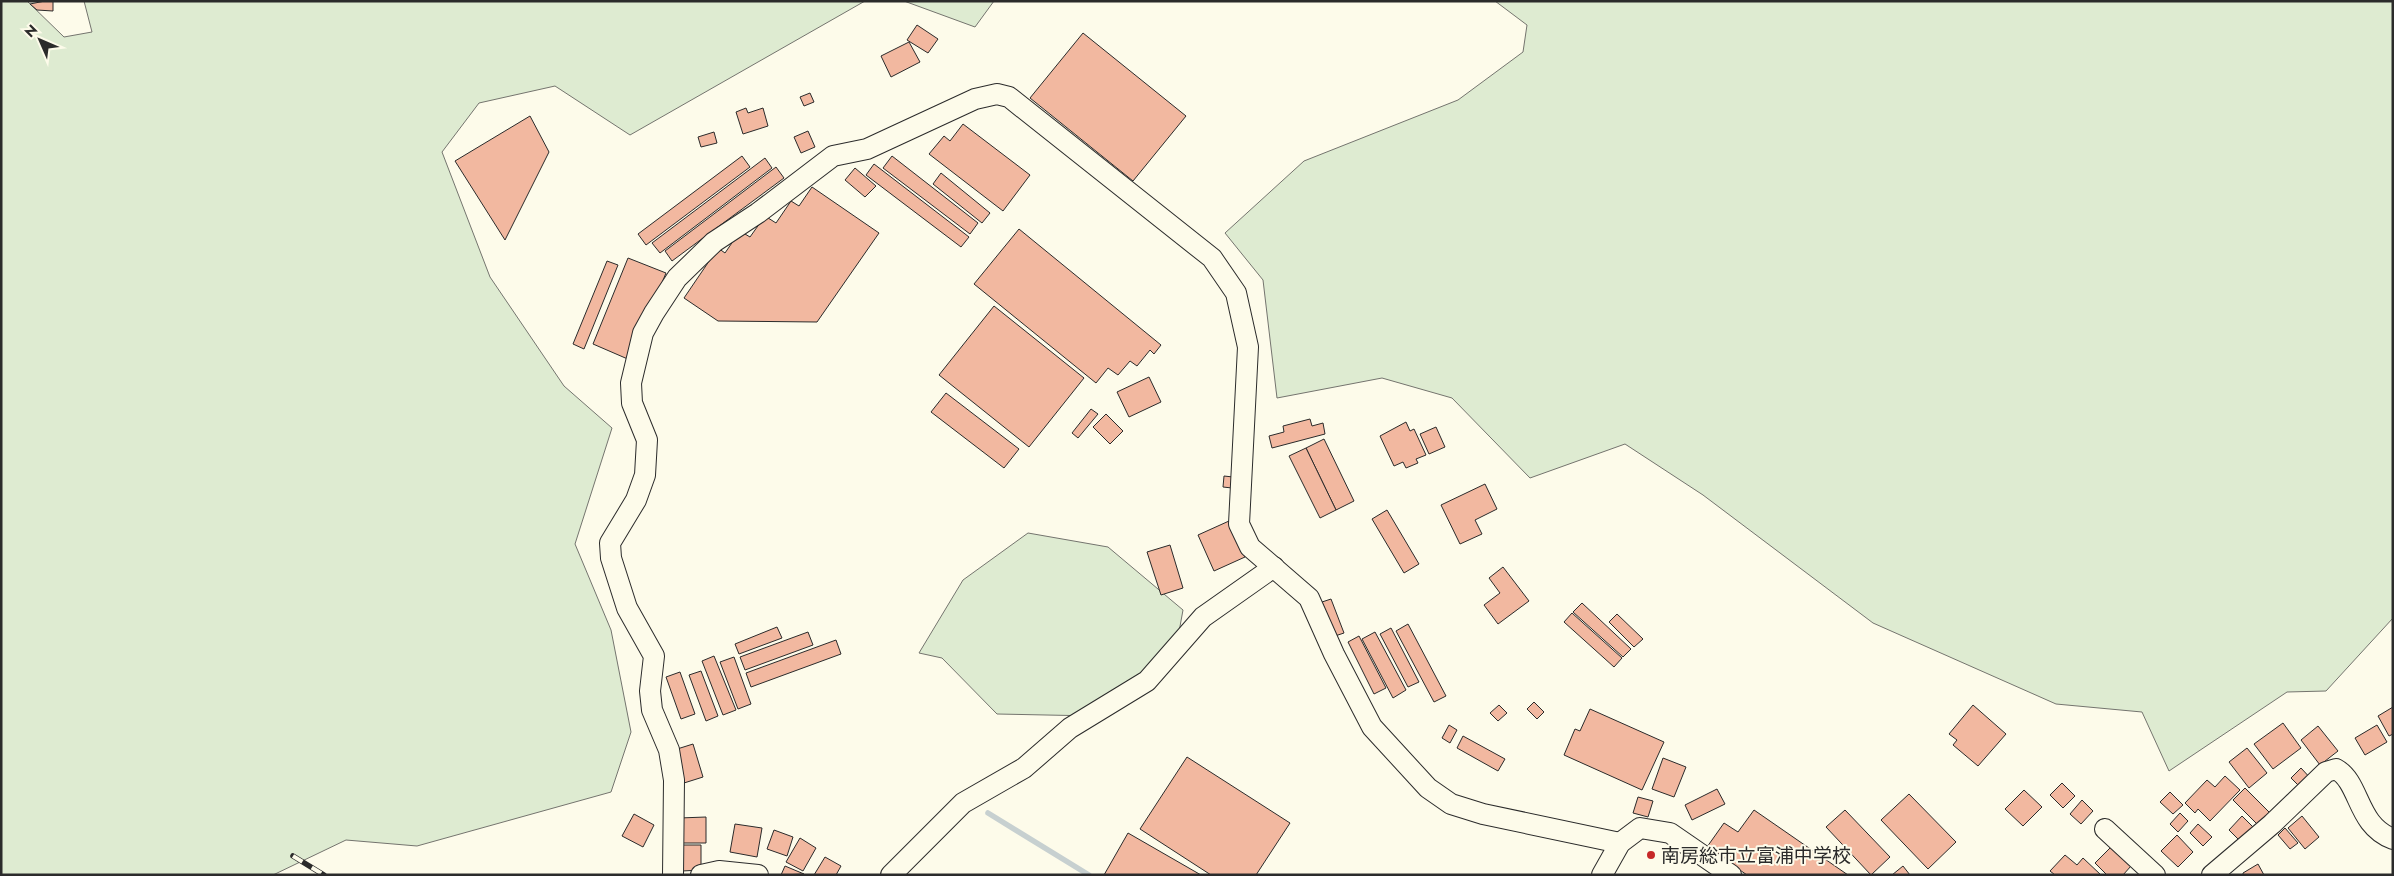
<svg xmlns="http://www.w3.org/2000/svg" width="2394" height="876" font-family="Jost,'Noto Sans JP',sans-serif">
<style>
.green{fill:#deebd1;stroke:#74746e}
.lines{fill:none;stroke-linecap:round;stroke-linejoin:round}
.stream{stroke:#c7d0d0;stroke-width:5.5}
.building{fill:#f2b8a0;stroke:#2b2b2b}
.minor-casing{stroke:#2b2b2b;stroke-width:22}
.minor{stroke:#fdfbea;stroke-width:20}
.rail-casing{stroke:#2b2b2b;stroke-width:5.5}
.rail{stroke:#fdfbea;stroke-width:4;stroke-dasharray:11;stroke-linecap:butt}
.poi-dot{fill:#c62828;stroke:#fdfbea;stroke-width:2}
.labels{text-anchor:middle;dominant-baseline:central;stroke-width:4;stroke-linejoin:round;paint-order:stroke}
.poi-label{font-size:19px;fill:#2b2b2b;stroke:#fdfbea;text-anchor:start}
</style>
<rect width="100%" height="100%" fill="#fdfbea"/>
<!-- green -->
<g class="green">
<polygon points="1,1 27,1 64,37 92,32 84,1 865,1 630,135 555,86 479,103 442,152 490,277 564,386 612,428 575,544 611,630 631,732 611,792 417,846 346,840 273,875 1,875"/>
<polygon points="904,1 994,1 975,27"/>
<polygon points="1495,1 2393,1 2393,618 2326,691 2287,692 2169,771 2142,712 2056,704 1873,623 1703,495 1625,444 1530,478 1452,398 1382,378 1277,398 1263,280 1225,233 1304,161 1458,100 1523,52 1527,25"/>
<polygon points="1028,533 1108,547 1183,610 1174,659 1095,716 997,714 942,658 919,653 963,580"/>
</g>
<g class="lines">
<!-- stream -->
<polyline class="stream" points="988,813 1089,875"/>
</g>
<!-- building -->
<g class="building">
<polygon points="45,1 53,1 53,11 37,10 30,4"/>
<polygon points="917,25 938,39 928,53 907,40"/>
<polygon points="1083,33 1186,116 1133,181 1030,98"/>
<polygon points="909,42 920,62 891,77 881,56"/>
<polygon points="810,93 814,102 804,106 800,97"/>
<polygon points="746,108 748,113 763,108 768,126 743,134 736,112"/>
<polygon points="530,116 549,152 505,240 455,161"/>
<polygon points="963,124 1030,175 1003,211 929,154 944,136 950,141"/>
<polygon points="808,131 815,147 801,153 794,137"/>
<polygon points="714,132 717,143 701,147 698,137"/>
<polygon points="742,156 750,167 646,245 638,234"/>
<polygon points="892,156 978,223 970,234 883,168"/>
<polygon points="765,158 772,168 660,253 652,243"/>
<polygon points="874,164 969,237 961,247 866,175"/>
<polygon points="776,167 784,178 672,261 665,251"/>
<polygon points="855,168 876,186 865,197 845,180"/>
<polygon points="941,173 990,213 982,223 933,184"/>
<polygon points="812,187 879,233 817,322 718,321 684,298 718,248 725,253 740,231 750,237 765,216 776,223 791,201 799,206"/>
<polygon points="1019,229 1161,345 1154,354 1150,350 1137,366 1130,361 1118,375 1108,368 1096,383 974,284"/>
<polygon points="628,258 666,273 630,360 593,344"/>
<polygon points="607,261 618,265 584,349 573,344"/>
<polygon points="994,306 1084,378 1029,447 939,375"/>
<polygon points="1149,377 1161,402 1129,417 1117,392"/>
<polygon points="946,393 1019,449 1004,468 931,412"/>
<polygon points="1091,409 1098,414 1078,438 1072,433"/>
<polygon points="1106,414 1123,431 1110,444 1093,427"/>
<polygon points="1310,419 1312,426 1323,423 1325,434 1272,448 1269,436 1284,432 1283,426"/>
<polygon points="1406,422 1410,431 1414,429 1426,455 1416,459 1418,463 1406,468 1403,462 1394,466 1380,436"/>
<polygon points="1436,427 1445,447 1429,454 1420,434"/>
<polygon points="1324,439 1354,501 1336,510 1306,448"/>
<polygon points="1306,448 1336,510 1320,518 1289,456"/>
<polygon points="1224,476 1233,477 1232,488 1223,487"/>
<polygon points="1485,484 1497,509 1475,520 1482,534 1460,544 1441,505"/>
<polygon points="1387,510 1419,564 1404,573 1372,519"/>
<polygon points="1229,521 1245,557 1214,571 1198,535"/>
<polygon points="1170,545 1183,588 1161,595 1147,552"/>
<polygon points="1503,567 1529,601 1498,624 1484,605 1500,593 1489,578"/>
<polygon points="1331,599 1344,633 1335,636 1322,602"/>
<polygon points="1582,603 1631,649 1623,657 1573,612"/>
<polygon points="1572,613 1622,658 1614,667 1564,622"/>
<polygon points="1617,614 1643,639 1634,647 1609,622"/>
<polygon points="1408,624 1446,696 1434,702 1396,631"/>
<polygon points="777,627 782,638 739,654 735,644"/>
<polygon points="1391,628 1419,682 1408,687 1380,634"/>
<polygon points="808,632 813,645 745,670 740,657"/>
<polygon points="1375,632 1406,690 1393,698 1362,639"/>
<polygon points="1359,636 1386,688 1374,694 1348,642"/>
<polygon points="836,640 841,654 751,687 746,673"/>
<polygon points="714,656 736,710 723,715 702,661"/>
<polygon points="734,657 751,704 738,709 720,662"/>
<polygon points="701,671 718,716 706,721 689,675"/>
<polygon points="680,672 695,714 681,719 666,677"/>
<polygon points="1534,702 1544,712 1537,719 1527,709"/>
<polygon points="1499,705 1507,713 1498,721 1490,713"/>
<polygon points="1973,705 2006,734 1978,766 1953,745 1957,740 1949,734"/>
<polygon points="2393,707 2393,734 2389,736 2378,716"/>
<polygon points="1590,709 1664,742 1642,790 1564,755 1575,729 1580,731"/>
<polygon points="2283,723 2301,748 2273,769 2254,744"/>
<polygon points="1449,725 1457,730 1450,743 1442,738"/>
<polygon points="2377,725 2387,742 2365,755 2355,738"/>
<polygon points="2318,726 2338,751 2320,765 2301,740"/>
<polygon points="1463,736 1505,759 1498,771 1457,748"/>
<polygon points="693,744 703,777 684,783 674,750"/>
<polygon points="2247,748 2267,773 2249,788 2229,762"/>
<polygon points="1187,757 1290,823 1256,875 1211,875 1140,829"/>
<polygon points="1663,758 1686,767 1674,797 1652,789"/>
<polygon points="2301,768 2313,781 2303,790 2291,778"/>
<polygon points="2225,776 2240,790 2210,821 2198,809 2195,813 2185,803 2207,780 2215,787"/>
<polygon points="2062,783 2075,796 2063,808 2050,795"/>
<polygon points="2245,788 2273,816 2261,828 2233,800"/>
<polygon points="1717,789 1725,804 1692,820 1685,805"/>
<polygon points="2024,790 2042,807 2023,826 2005,809"/>
<polygon points="2170,792 2183,805 2173,814 2160,802"/>
<polygon points="1909,794 1956,842 1928,869 1881,820"/>
<polygon points="1638,797 1653,801 1648,817 1633,813"/>
<polygon points="2082,800 2093,811 2081,824 2070,814"/>
<polygon points="1754,810 1848,875 1747,875 1707,847 1724,823 1738,832"/>
<polygon points="1845,810 1890,857 1871,875 1826,827"/>
<polygon points="2180,813 2188,821 2178,832 2170,824"/>
<polygon points="634,814 654,825 643,847 622,836"/>
<polygon points="2242,816 2256,830 2243,844 2229,830"/>
<polygon points="2302,816 2319,837 2305,849 2288,828"/>
<polygon points="706,817 706,843 680,843 679,818"/>
<polygon points="735,824 762,828 757,857 730,852"/>
<polygon points="2198,824 2212,837 2203,846 2190,833"/>
<polygon points="2285,828 2298,843 2290,849 2278,835"/>
<polygon points="774,830 793,837 787,856 767,849"/>
<polygon points="1128,833 1201,875 1104,875"/>
<polygon points="2177,835 2193,852 2178,867 2161,851"/>
<polygon points="800,838 816,848 803,871 786,862"/>
<polygon points="682,845 701,845 701,870 682,871"/>
<polygon points="2111,847 2131,866 2123,875 2107,875 2095,863"/>
<polygon points="2065,855 2077,865 2083,858 2101,875 2055,875 2050,871"/>
<polygon points="825,857 841,866 836,875 814,875"/>
<polygon points="2258,864 2264,875 2243,875 2243,873"/>
<polygon points="785,866 804,874 781,875"/>
<polygon points="1903,866 1910,875 1892,875"/>
</g>
<g class="lines">
<defs>
<g id="minor">
<polyline points="2105,829 2155,875"/>
<polyline points="673,875 674,780 669,750 652,710 650,691 654,656 627,608 611,558 610,543 636,500 645,475 647,440 632,403 631,383 643,333 654,313 677,278 714,242 758,213 833,156 867,149 975,99 997,94 1009,97 1212,258 1236,293 1248,347 1239,524 1250,547 1309,598 1334,654 1372,727 1428,788 1451,804 1483,814 1620,843"/>
<polyline points="701,875 719,871 758,875"/>
<polyline points="891,875 963,803 1024,768 1070,728 1147,681 1203,617 1274,567"/>
<polyline points="1602,875 1620,843 1640,828 1670,833 1731,875"/>
<path d="M2212 875 2272 824 2326 772 2336 769C2361 783 2356 825 2393 839"/>
</g>
</defs>
<!-- minor casing -->
<use href="#minor" class="minor-casing"/>
<!-- minor -->
<use href="#minor" class="minor"/>
<defs>
<polyline id="rail" points="293,856 324,875"/>
</defs>
<!-- rail casing -->
<use href="#rail" class="rail-casing"/>
<!-- rail -->
<use href="#rail" class="rail"/>
</g>
<!-- markers -->
<circle class="poi-dot" cx="1651" cy="855" r="5"/>
<g class="labels">
<!-- poi labels -->
<g class="poi-label">
<text x="1661" y="855">南房総市立富浦中学校</text>
</g>
</g>
<!-- border -->
<rect width="2394" height="876" fill="none" stroke="#2b2b2b" stroke-width="5"/>
<!-- north arrow -->
<g transform="translate(40 40) rotate(315)" stroke="#fdfbea" stroke-width="4" paint-order="stroke">
<path d="M0-4L9 19L0 12L-9 19Z" fill="#2b2b2b"/>
<text y="-8" font-size="14" font-weight="bold" text-anchor="middle" fill="#2b2b2b">N</text>
</g>
</svg>
